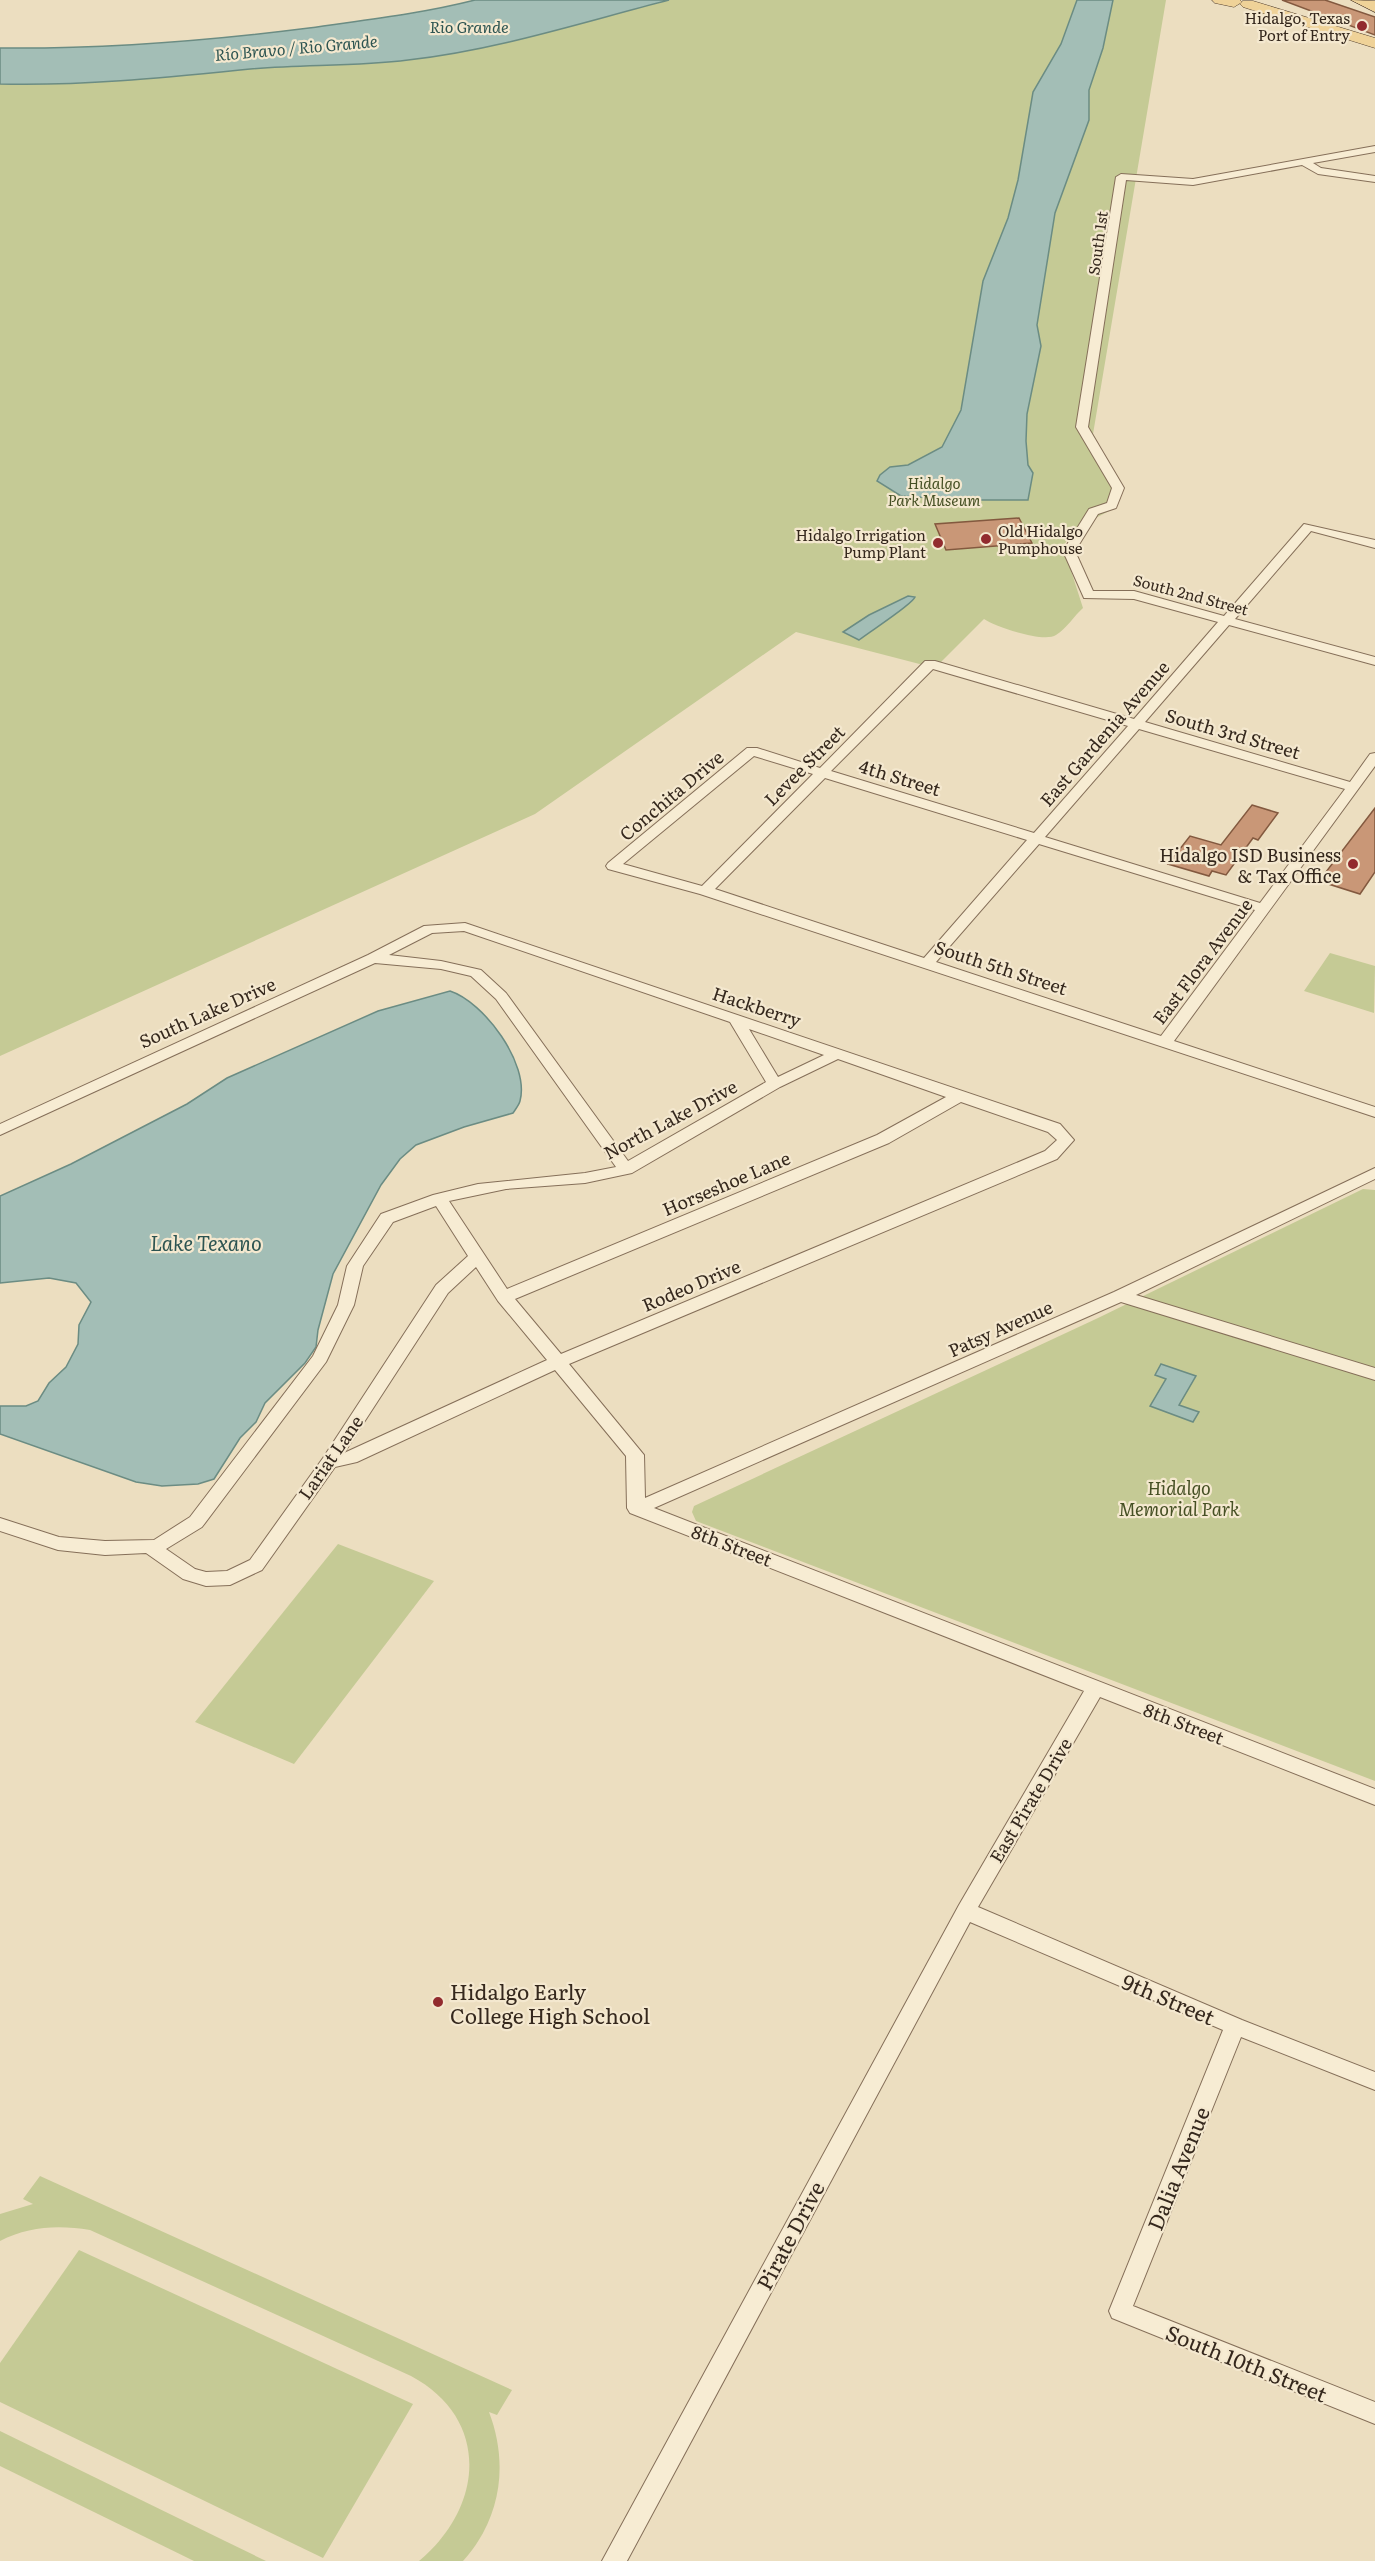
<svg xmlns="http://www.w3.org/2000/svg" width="1375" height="2561" font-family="Literata,serif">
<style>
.green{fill:#c5ca95}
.water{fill:#a3beb6;stroke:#6b8c83;stroke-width:1.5}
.building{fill:#c99777;stroke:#83593f;stroke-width:1.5}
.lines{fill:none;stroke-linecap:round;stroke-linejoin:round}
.street-casing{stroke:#856f59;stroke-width:2}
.primary-casing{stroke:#523e2d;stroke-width:1}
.street{fill:#f7ecd3;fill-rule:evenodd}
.primary{fill:#efd298;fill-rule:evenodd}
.poi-dot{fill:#922b2e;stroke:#f4e8cf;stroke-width:2}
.labels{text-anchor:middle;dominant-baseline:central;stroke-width:4.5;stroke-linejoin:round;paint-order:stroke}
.far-poi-label{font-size:15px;fill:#35281d;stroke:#f4e8cf;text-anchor:end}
.far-street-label{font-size:15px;fill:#35281d;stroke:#f4e8cf}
.far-park-label{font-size:15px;font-style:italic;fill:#465024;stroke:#f4e8cf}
.far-water-label{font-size:16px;font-style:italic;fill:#2c5451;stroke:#f4e8cf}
.street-label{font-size:18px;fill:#35281d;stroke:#f4e8cf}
.poi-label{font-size:18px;fill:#35281d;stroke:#f4e8cf;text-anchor:end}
.park-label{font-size:18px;font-style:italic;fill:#465024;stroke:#f4e8cf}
.water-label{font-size:20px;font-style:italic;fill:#2c5451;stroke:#f4e8cf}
.near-poi-label{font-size:21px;fill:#35281d;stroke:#f4e8cf;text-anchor:start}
.near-street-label{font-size:21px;fill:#35281d;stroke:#f4e8cf}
</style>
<rect width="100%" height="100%" fill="#ecdec0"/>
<!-- green -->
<g class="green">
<path d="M669 0H1166L1093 434 1122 486 1113 509 1080 526 1060 549 1066 555 1083 608C1074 616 1067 628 1056 635 1044 643 996 627 984 619L935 668 796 632 535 814 0 1056V84C80 86 161 78 240 70 296 64 352 67 408 60 497 50 583 22 669 0Z"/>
<polygon points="1330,953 1375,966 1374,1013 1304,991"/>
<polygon points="1363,1189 1375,1190 1375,1781 696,1521 692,1512 694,1506 1098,1318"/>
<polygon points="338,1544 434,1581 294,1764 195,1722"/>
<path d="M40 2176 512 2390 497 2415 489 2412C509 2464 501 2519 463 2561H419C484 2507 491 2419 411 2376L90 2230C59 2225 29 2226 0 2241V2214L33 2204 23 2199Z"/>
<polygon points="79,2250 413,2404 323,2558 0,2402 0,2363"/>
<polygon points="0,2431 266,2561 194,2561 0,2466"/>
</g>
<!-- water -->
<g class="water">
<path d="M475 0H669C583 22 497 50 408 60 352 67 296 64 240 70 161 78 80 86 0 84V48C103 49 206 41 309 28 364 20 420 14 475 0Z"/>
<polygon points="1077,0 1113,0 1103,48 1089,90 1089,120 1055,213 1037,325 1041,346 1027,414 1026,441 1028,465 1033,473 1028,500 966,500 901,496 877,481 880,475 890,467 908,465 942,447 961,410 983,281 1008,218 1018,180 1033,92 1061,44"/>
<path d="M908 596 915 597C913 604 869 632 859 640L843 632 869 615Z"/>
<path d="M450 991C484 1002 530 1064 520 1101 519 1105 515 1110 513 1113L464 1127 416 1145 400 1159 381 1185 333 1274 318 1330 316 1347 305 1363 265 1403 256 1422 240 1438 214 1479 198 1484 162 1486 136 1482 0 1434V1406H26L38 1401 49 1383 66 1367 78 1344 79 1325 91 1302 76 1283 49 1278 0 1283V1196L71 1164 187 1104 227 1078 378 1011Z"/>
<polygon points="1161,1364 1196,1376 1179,1405 1199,1412 1193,1422 1150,1406 1166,1379 1155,1375"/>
</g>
<!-- building -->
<g class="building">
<polygon points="1282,0 1325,0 1375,17 1375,35"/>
<polygon points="1019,518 1032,543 946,550 935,524"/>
<polygon points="1252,805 1278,813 1258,840 1253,838 1226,875 1212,871 1209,876 1168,864 1190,836 1221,845"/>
<polygon points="1375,808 1375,872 1360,894 1319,881"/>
</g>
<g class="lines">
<defs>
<g id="street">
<path d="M1375 146V152L1313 163 1321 168 1375 176V182L1318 174 1302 165 1193 185 1126 180 1088 427 1124 488 1116 508 1098 514 1075 551 1093 591H1134L1224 616 1304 524 1375 540V548L1311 531 1235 619 1375 657V665L1229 625 1145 722 1350 782 1370 754 1375 753V766L1174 1041 1375 1107V1117L700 894 608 869 606 866 608 863 747 748H757L820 768 925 661H935L1134 719 1218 622 1134 599 1084 598 1063 551 1089 509 1107 503 1112 488 1076 427 1116 177 1121 174 1193 179ZM933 669 1128 726 1034 833 831 771ZM1139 729 1345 789 1260 903 1045 837ZM754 756 813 774 702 886 623 864ZM825 778 1027 840 924 958 715 889ZM1039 844 1255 910 1161 1036 936 962Z"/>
<path d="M465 923 1060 1124 1074 1140 1057 1159 569 1364 644 1455 645 1498 1114 1292 1375 1168V1179L1136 1295 1375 1368V1380L1121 1302 654 1508 1375 1789V1805L1100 1697 978 1907 1242 2020 1375 2072V2090L1241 2037 1133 2306 1375 2402V2424L1112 2318 1109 2311 1223 2030 970 1922 627 2561H602L959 1905 1084 1691 630 1513 627 1508 626 1456 555 1370 357 1462 335 1467 262 1570 230 1585 206 1586 183 1579 146 1553 105 1555 58 1550 0 1531V1518L59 1537 105 1541 154 1540 190 1517 313 1356 338 1305 347 1266 381 1214 433 1195 478 1184 585 1173 616 1167 496 999 471 976 441 969 375 963 0 1135V1124L368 955 424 926ZM464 931 730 1022 766 1082 628 1161 506 993 481 970 441 961 389 955 432 933ZM749 1029 824 1055 778 1077ZM838 1059 946 1097 877 1135 507 1289 449 1201 506 1189 585 1183 632 1173 780 1087ZM961 1102 1048 1132 1057 1140 1045 1151 561 1354 515 1299 889 1143ZM436 1206 468 1256 436 1285 323 1458 250 1560 227 1571 206 1572 195 1569 166 1549 202 1527 326 1362 354 1305 363 1266 393 1222ZM476 1267 498 1301 547 1360 344 1453 448 1293Z"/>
</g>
<g id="primary">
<polygon points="1212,0 1240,0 1242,2 1234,7 1215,3"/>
<polygon points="1351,0 1375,1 1375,12"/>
<polygon points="1243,1 1253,1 1375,38 1375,48 1243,7 1240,4"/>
</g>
</defs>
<!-- street casing -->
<use href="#street" class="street-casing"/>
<!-- primary casing -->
<use href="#primary" class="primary-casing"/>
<!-- street -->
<use href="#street" class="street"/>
<!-- primary -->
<use href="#primary" class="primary"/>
</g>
<!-- markers -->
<g class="poi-dot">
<circle cx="1362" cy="26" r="6"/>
<circle cx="986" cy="539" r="6"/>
<circle cx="938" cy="543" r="6"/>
<circle cx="1353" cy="864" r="6"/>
<circle cx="438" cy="2002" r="6"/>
</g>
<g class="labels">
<!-- far-poi labels -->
<g class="far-poi-label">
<text x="1350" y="17">Hidalgo, Texas<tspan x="1350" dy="17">Port of Entry</tspan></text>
<text x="998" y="530" text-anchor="start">Old Hidalgo<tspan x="998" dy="17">Pumphouse</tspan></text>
<text x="926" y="534">Hidalgo Irrigation<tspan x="926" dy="17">Pump Plant</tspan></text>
</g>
<!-- far-street labels -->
<g class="far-street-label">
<text transform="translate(1097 243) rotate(-82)">South 1st</text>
<text transform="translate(1191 594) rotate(15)">South 2nd Street</text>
</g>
<!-- far-park labels -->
<g class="far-park-label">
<text x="934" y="482">Hidalgo<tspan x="934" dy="17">Park Museum</tspan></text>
</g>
<!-- far-water labels -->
<g class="far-water-label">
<text x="469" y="26">Rio Grande</text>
<text transform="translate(296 47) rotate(-5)">Río Bravo / Rio Grande</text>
</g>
<!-- street labels -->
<g class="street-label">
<text transform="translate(1104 733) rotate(-49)">East Gardenia Avenue</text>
<text transform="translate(1233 733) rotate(16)">South 3rd Street</text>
<text transform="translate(804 765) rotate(-45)">Levee Street</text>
<text transform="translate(900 777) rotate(17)">4th Street</text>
<text transform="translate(671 795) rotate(-40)">Conchita Drive</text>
<text transform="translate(1202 961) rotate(-53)">East Flora Avenue</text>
<text transform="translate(1001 967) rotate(18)">South 5th Street</text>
<text transform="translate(757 1006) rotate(18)">Hackberry</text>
<text transform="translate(207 1012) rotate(-24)">South Lake Drive</text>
<text transform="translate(670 1119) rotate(-28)">North Lake Drive</text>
<text transform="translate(726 1183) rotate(-23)">Horseshoe Lane</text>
<text transform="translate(691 1285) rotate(-23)">Rodeo Drive</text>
<text transform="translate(1000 1328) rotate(-24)">Patsy Avenue</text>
<text transform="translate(330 1457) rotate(-55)">Lariat Lane</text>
<text transform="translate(732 1545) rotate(21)">8th Street</text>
<text transform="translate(1184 1723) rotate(21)">8th Street</text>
<text transform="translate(1030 1800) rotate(-59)">East Pirate Drive</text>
</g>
<!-- poi labels -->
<g class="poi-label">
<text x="1341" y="854">Hidalgo ISD Business<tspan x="1341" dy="21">&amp; Tax Office</tspan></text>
</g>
<!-- park labels -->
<g class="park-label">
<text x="1179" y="1487">Hidalgo<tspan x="1179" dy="21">Memorial Park</tspan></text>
</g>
<!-- water labels -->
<g class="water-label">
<text x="206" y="1242">Lake Texano</text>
</g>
<!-- near-poi labels -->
<g class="near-poi-label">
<text x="450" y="1990">Hidalgo Early<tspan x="450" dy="24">College High School</tspan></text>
</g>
<!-- near-street labels -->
<g class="near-street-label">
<text transform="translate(1169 1998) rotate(23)">9th Street</text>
<text transform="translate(1177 2168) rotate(-68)">Dalia Avenue</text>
<text transform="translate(789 2235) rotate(-62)">Pirate Drive</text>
<text transform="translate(1247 2362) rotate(22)">South 10th Street</text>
</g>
</g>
</svg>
